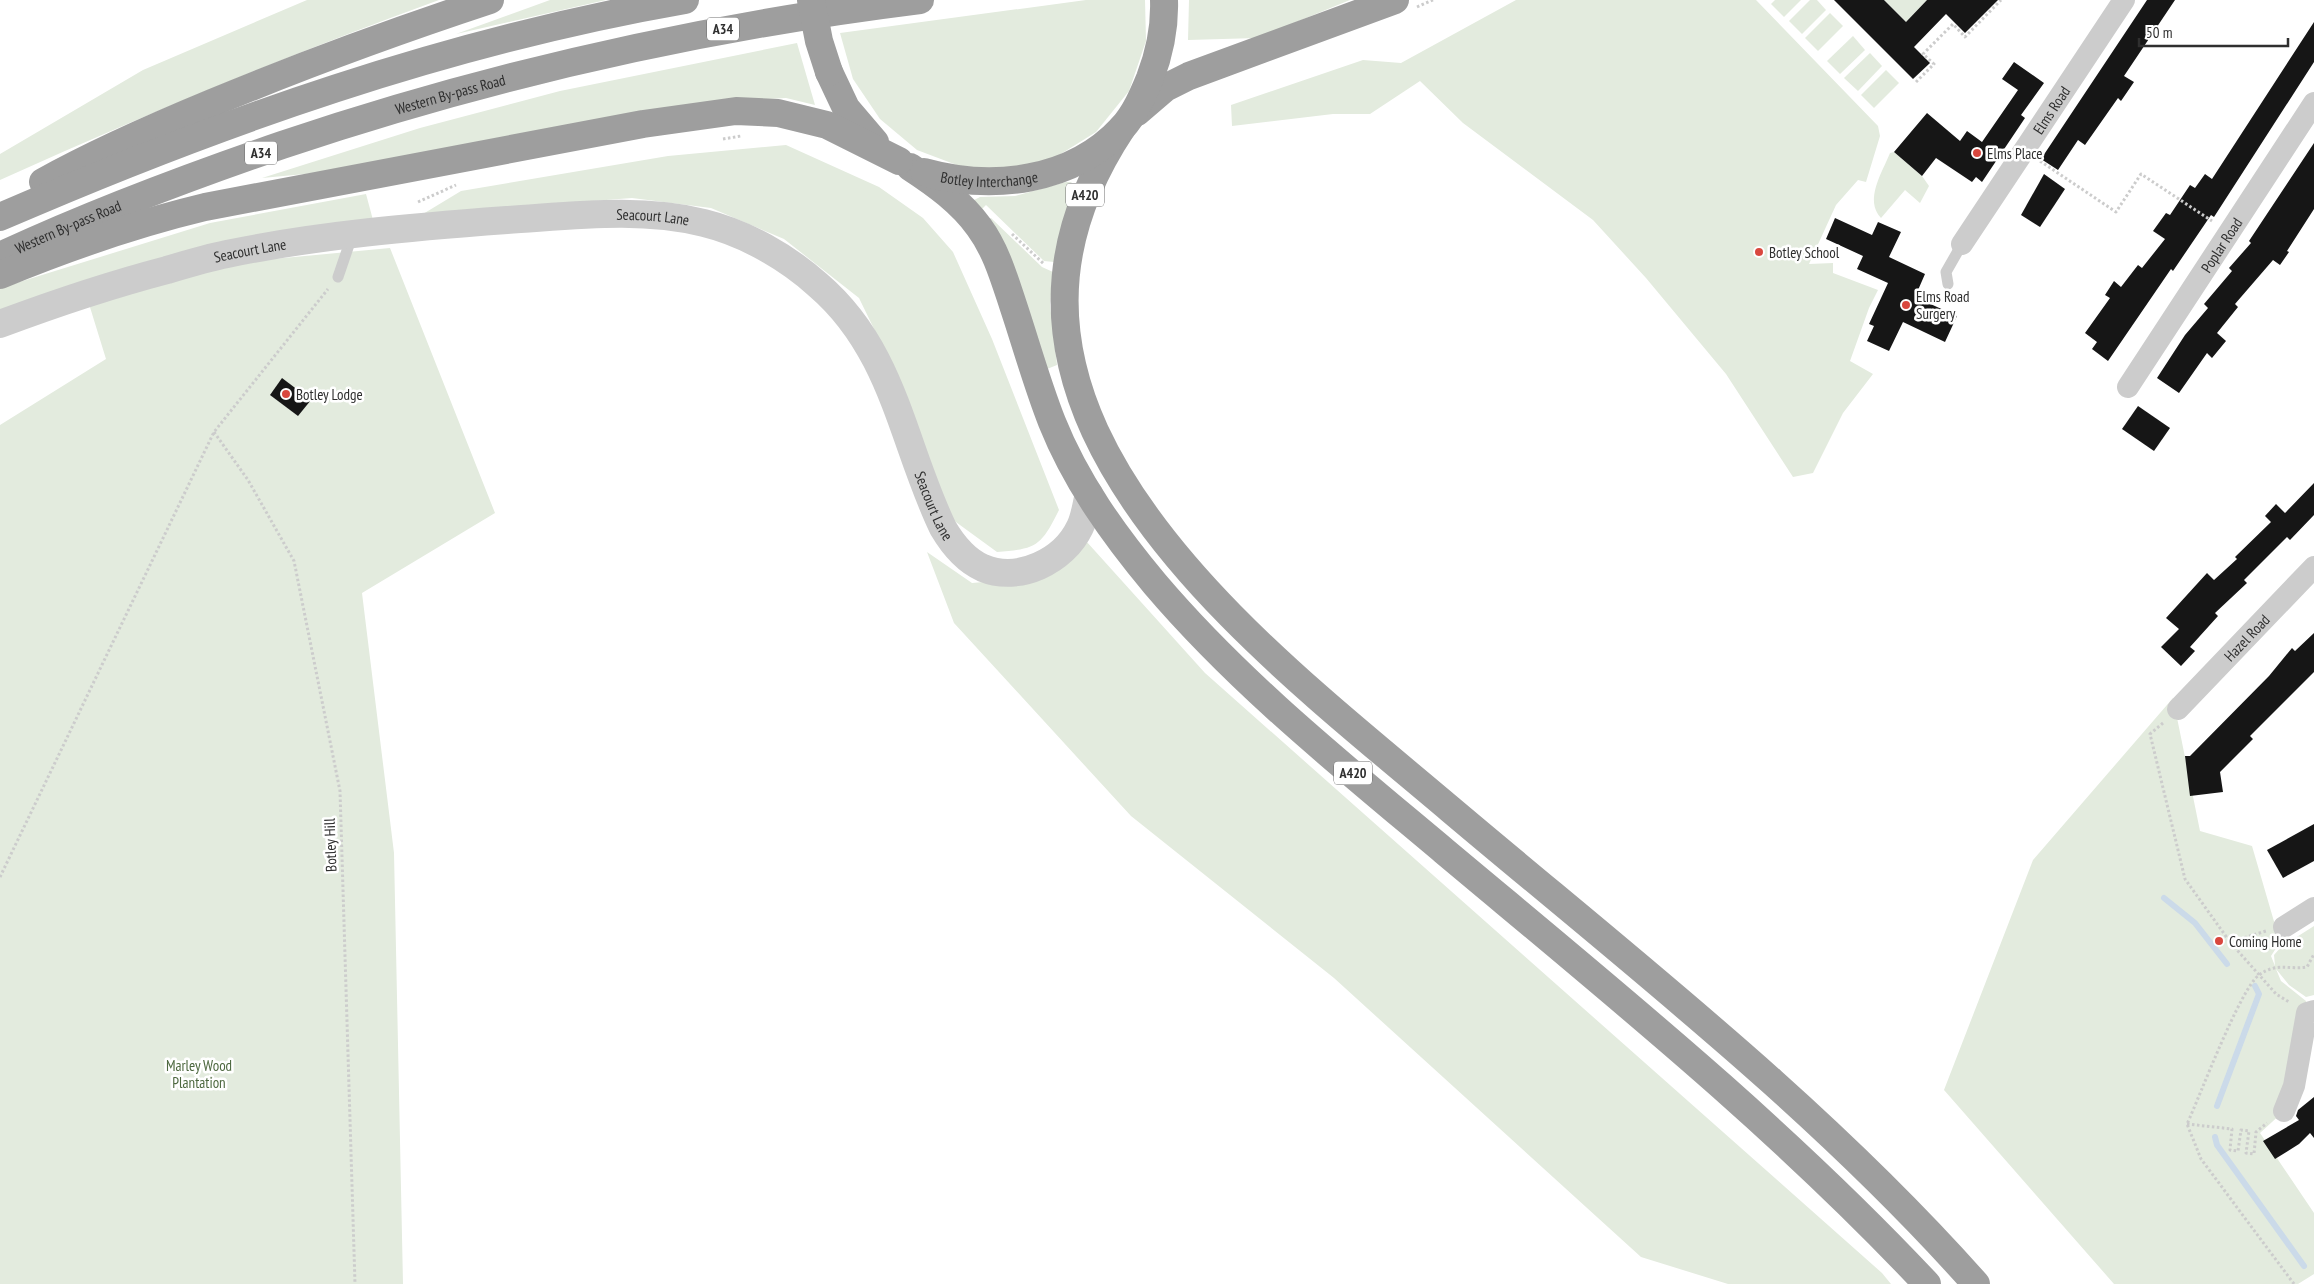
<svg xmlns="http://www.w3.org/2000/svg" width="2314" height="1284" font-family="'PT Sans Narrow',sans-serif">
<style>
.green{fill:#e3ebde}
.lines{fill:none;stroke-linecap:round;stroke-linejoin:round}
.stream{stroke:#cbdae9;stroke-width:6}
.building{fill:#161616}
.path{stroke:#ccc;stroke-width:3;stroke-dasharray:2.5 2.5;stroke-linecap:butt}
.service{stroke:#ccc;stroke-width:11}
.minor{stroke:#ccc;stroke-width:22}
.tertiary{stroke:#ccc;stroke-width:28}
.trunk{stroke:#9e9e9e;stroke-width:28}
.trunk-bridge{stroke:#9e9e9e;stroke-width:28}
.poi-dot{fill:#d9473e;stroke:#fff;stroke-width:2}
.labels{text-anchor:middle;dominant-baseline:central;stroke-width:5;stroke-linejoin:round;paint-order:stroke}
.shield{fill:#fff;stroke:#6d6d6d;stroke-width:1}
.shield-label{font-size:14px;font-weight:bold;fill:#2f2f2f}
.street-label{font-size:15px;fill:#2f2f2f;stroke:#fff}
.poi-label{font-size:15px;fill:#2f2f2f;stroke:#fff;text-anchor:start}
.park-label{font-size:15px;fill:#4d683f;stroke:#fff}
</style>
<rect width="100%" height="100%" fill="#fff"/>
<!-- green -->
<g class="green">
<path d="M307 0H439C290 54 145 115 0 180V154L143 70Z"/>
<polygon points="550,0 606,0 456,34"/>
<polygon points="1086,0 1145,0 1146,41 1129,91 1096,132 1056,157 1010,169 962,167 917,150 880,119 853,79 840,33"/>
<polygon points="1189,0 1350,0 1257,38 1188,40"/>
<polygon points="1516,0 1756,0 1878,126 1880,136 1866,182 1858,180 1836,205 1809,264 1833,263 1833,273 1878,290 1869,308 1850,361 1873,374 1843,413 1813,473 1793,477 1726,374 1646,278 1593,220 1463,123 1420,81 1370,114 1333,114 1232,126 1231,105 1363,60 1401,63"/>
<polygon points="1775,0 1801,0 1784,17 1771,4"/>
<polygon points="1810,0 1817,0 1826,10 1802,34 1789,21"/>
<polygon points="1884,0 1927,0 1906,22"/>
<polygon points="1830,13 1843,26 1818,51 1805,38"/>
<polygon points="1853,36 1865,50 1840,74 1827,61"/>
<polygon points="797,43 815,105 786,98 716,102 348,170 262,178 420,128 560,91"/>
<polygon points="1870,53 1882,66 1858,91 1844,78"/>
<polygon points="1886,70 1899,83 1874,108 1861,95"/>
<path d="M786 145 879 187 923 218 953 252 992 339 1059 510C1041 546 1037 549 997 552L949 517 894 370 859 298 784 239 711 208 632 198 423 214 461 191 668 156Z"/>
<path d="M1894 152 1922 176 1929 186 1920 203 1905 190 1881 218C1864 200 1882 173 1890 153Z"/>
<polygon points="1066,182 1071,182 1074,185 1074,192 1059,239 1054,262 1044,261 986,205 978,213 974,200 980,197 1015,196"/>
<polygon points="366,194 373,220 0,315 0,288 210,223"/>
<polygon points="991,218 1042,267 1053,272 1050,305 1057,365 1042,371 984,223"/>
<polygon points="390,248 495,513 362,593 394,853 403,1284 0,1284 0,425 106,359 89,304 231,263"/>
<polygon points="1086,541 1205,673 1882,1273 1891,1284 1728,1284 1641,1257 1334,978 1131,816 954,623 927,552 972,583 1039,577"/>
<polygon points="2173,698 2200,831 2252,846 2280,942 2271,956 2275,966 2274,955 2281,947 2314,926 2314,995 2306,997 2289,985 2276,969 2281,981 2306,1001 2307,1013 2284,1111 2260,1133 2314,1213 2314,1274 2298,1284 2114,1284 1944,1090 2033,860"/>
</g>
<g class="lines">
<!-- stream -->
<g class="stream">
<polyline points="2164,898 2195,923 2227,964"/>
<polyline points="2217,1106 2259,994 2255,986"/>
<polyline points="2215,1137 2217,1145 2304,1266"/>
</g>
</g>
<!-- building -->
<g class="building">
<polygon points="1834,0 1884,0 1906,22 1927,0 1998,0 1965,33 1946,14 1914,47 1930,63 1913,79"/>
<polygon points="2147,0 2175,0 2124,76 2134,82 2121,101 2118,98 2085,145 2078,140 2058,170 2041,159"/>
<polygon points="2314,22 2314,62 2214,217 2211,215 2173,271 2171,269 2108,361 2092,349 2097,342 2085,333 2110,298 2105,295 2114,281 2121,287 2138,265 2142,268 2165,239 2153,231 2166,213 2170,215 2190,185 2195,188 2205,174 2212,179"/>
<polygon points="2014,62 2044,83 2021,115 2025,118 1982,182 1976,177 1972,182 1936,158 1922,176 1894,152 1927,113 1960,141 1967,131 1982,142 2018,90 2002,79"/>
<polygon points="2314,143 2314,209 2287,251 2289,252 2280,265 2273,260 2235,304 2238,307 2217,333 2226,341 2212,358 2207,353 2179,393 2157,378 2185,335 2208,308 2204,304 2232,271 2229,268 2251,243 2249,241"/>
<polygon points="2044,174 2065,189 2040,227 2021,215"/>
<polygon points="1835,218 1872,235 1878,222 1901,232 1889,257 1925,274 1915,297 1957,316 1945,342 1903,322 1889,351 1867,341 1874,326 1869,324 1888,283 1857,269 1863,256 1826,239"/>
<polygon points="282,378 311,400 298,416 270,395"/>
<polygon points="2138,406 2170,428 2154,451 2122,429"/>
<polygon points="2314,483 2314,515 2290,540 2287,537 2244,580 2247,583 2215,613 2218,616 2190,647 2195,651 2181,666 2161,647 2179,629 2166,618 2207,573 2214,580 2237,559 2235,557 2271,522 2265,516 2276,504 2285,513"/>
<polygon points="2314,633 2314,672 2250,736 2253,739 2220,772 2223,792 2190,796 2185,756 2190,756 2269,676 2292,648 2295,651"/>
<polygon points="2314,824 2314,861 2283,878 2267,850"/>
<polygon points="2314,1097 2314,1138 2310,1133 2299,1144 2275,1159 2263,1141 2299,1120 2296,1116 2298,1110"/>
</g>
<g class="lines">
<!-- path -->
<g class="path">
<polyline points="1417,7 1433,0"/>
<polyline points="1916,82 1934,64 1923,54 1953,24 1965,37 2001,0"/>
<polyline points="723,139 741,136"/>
<polyline points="2040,161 2116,212 2141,174 2212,221"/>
<polyline points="418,202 456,185"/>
<polyline points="1012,234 1044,264"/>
<polyline points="214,432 248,480 294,561 340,791 355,1284"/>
<polyline points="2163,723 2150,734 2185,879 2230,942 2276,994 2289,1002"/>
<polyline points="0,877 214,432 328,289"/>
<polyline points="2230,942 2266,931"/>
<polyline points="2187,1124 2232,1129 2230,1150 2238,1151 2241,1130 2249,1131 2246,1153 2254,1154 2256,1132 2267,1123"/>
<path d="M2294 1284 2201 1159 2187 1124C2200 1096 2240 989 2259 975 2277 962 2289 970 2307 967L2314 954"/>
</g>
<!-- service -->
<g class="service">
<polyline points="338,277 352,236"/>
<polyline points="1948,284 1946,272 1962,244"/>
</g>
<!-- minor -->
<g class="minor">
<path id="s1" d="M1962 244 2124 0"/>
<path id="s2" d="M2128 387 2314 103"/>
<path id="s3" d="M2178 709 2314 567"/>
<polyline points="2284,927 2314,908"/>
<polyline points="2284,1111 2294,1086 2307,1013 2314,1011"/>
</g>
<!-- tertiary -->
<path class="tertiary" id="s4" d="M0 324C56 303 110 285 167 270 187 264 207 258 227 254 319 235 413 227 507 220 572 216 640 207 704 223 745 233 787 257 818 285 894 350 902 443 943 528 953 545 965 560 983 568 1019 583 1064 561 1080 527 1085 517 1086 505 1089 494"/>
<!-- trunk -->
<g class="trunk">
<polyline points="829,72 846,108 875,142"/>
<polyline points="1137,112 1165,88 1189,76 1395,0"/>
<path d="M1122 128C1057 226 1046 324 1095 431 1164 580 1326 704 1450 809 1630 961 1819 1107 1976 1284"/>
<path d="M910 167C936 184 961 202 979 227 996 250 1004 278 1013 305 1026 344 1037 384 1052 422 1076 482 1114 535 1155 584 1240 684 1344 767 1444 851 1610 990 1779 1126 1927 1284"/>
<path id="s5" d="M924 172C992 191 1072 182 1122 128 1135 114 1143 95 1150 78 1160 52 1165 28 1164 0"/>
<path d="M43 182C97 152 154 127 212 103 303 65 396 31 490 0"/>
<path d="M0 217C219 122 449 41 685 0"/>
<path id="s6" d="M0 256C92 213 186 178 282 145 490 75 702 27 920 0"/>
<path d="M0 275C68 247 134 224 205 207L643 124 736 111 778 113 827 125 899 161"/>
</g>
<!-- trunk-bridge -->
<polyline class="trunk-bridge" points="811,0 819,41 829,72"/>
</g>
<!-- markers -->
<g class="poi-dot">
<circle cx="1977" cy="153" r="5"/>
<circle cx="1759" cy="252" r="5"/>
<circle cx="1906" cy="305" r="5"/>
<circle cx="286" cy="394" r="5"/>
<circle cx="2219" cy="941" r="5"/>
</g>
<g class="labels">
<!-- shield labels -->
<g class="shield">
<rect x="707" y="17.5" width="32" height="23" rx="4"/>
<rect x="245" y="141.5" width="32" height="23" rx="4"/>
<rect x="1066" y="183.5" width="38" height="23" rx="4"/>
<rect x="1334" y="761.5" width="38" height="23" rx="4"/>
</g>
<g class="shield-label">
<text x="723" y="29">A34</text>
<text x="261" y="153">A34</text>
<text x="1085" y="195">A420</text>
<text x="1353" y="773">A420</text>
</g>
<!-- street labels -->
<g class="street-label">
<text stroke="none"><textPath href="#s6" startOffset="479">Western By-pass Road</textPath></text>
<text stroke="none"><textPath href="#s1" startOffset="161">Elms Road</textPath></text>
<text stroke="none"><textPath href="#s5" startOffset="66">Botley Interchange</textPath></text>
<text stroke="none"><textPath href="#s4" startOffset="666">Seacourt Lane</textPath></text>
<text stroke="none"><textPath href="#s6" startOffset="74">Western By-pass Road</textPath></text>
<text stroke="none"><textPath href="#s2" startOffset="170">Poplar Road</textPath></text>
<text stroke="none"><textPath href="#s4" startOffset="261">Seacourt Lane</textPath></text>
<text stroke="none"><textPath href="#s4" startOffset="1101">Seacourt Lane</textPath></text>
<text stroke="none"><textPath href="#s3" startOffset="99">Hazel Road</textPath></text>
<text transform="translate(330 845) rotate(-92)">Botley Hill</text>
</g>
<!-- poi labels -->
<g class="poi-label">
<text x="1987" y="153">Elms Place</text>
<text x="1769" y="252">Botley School</text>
<text x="1916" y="296">Elms Road<tspan x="1916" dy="17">Surgery</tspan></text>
<text x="296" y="394">Botley Lodge</text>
<text x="2229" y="941">Coming Home</text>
</g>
<!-- park labels -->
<g class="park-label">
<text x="199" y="1065">Marley Wood<tspan x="199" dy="17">Plantation</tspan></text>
</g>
</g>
<!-- scale -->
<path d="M2139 38v8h149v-8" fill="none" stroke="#2f2f2f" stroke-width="2.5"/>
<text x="2146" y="38" font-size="15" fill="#2f2f2f" stroke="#ffffff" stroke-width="4" paint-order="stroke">50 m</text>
</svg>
